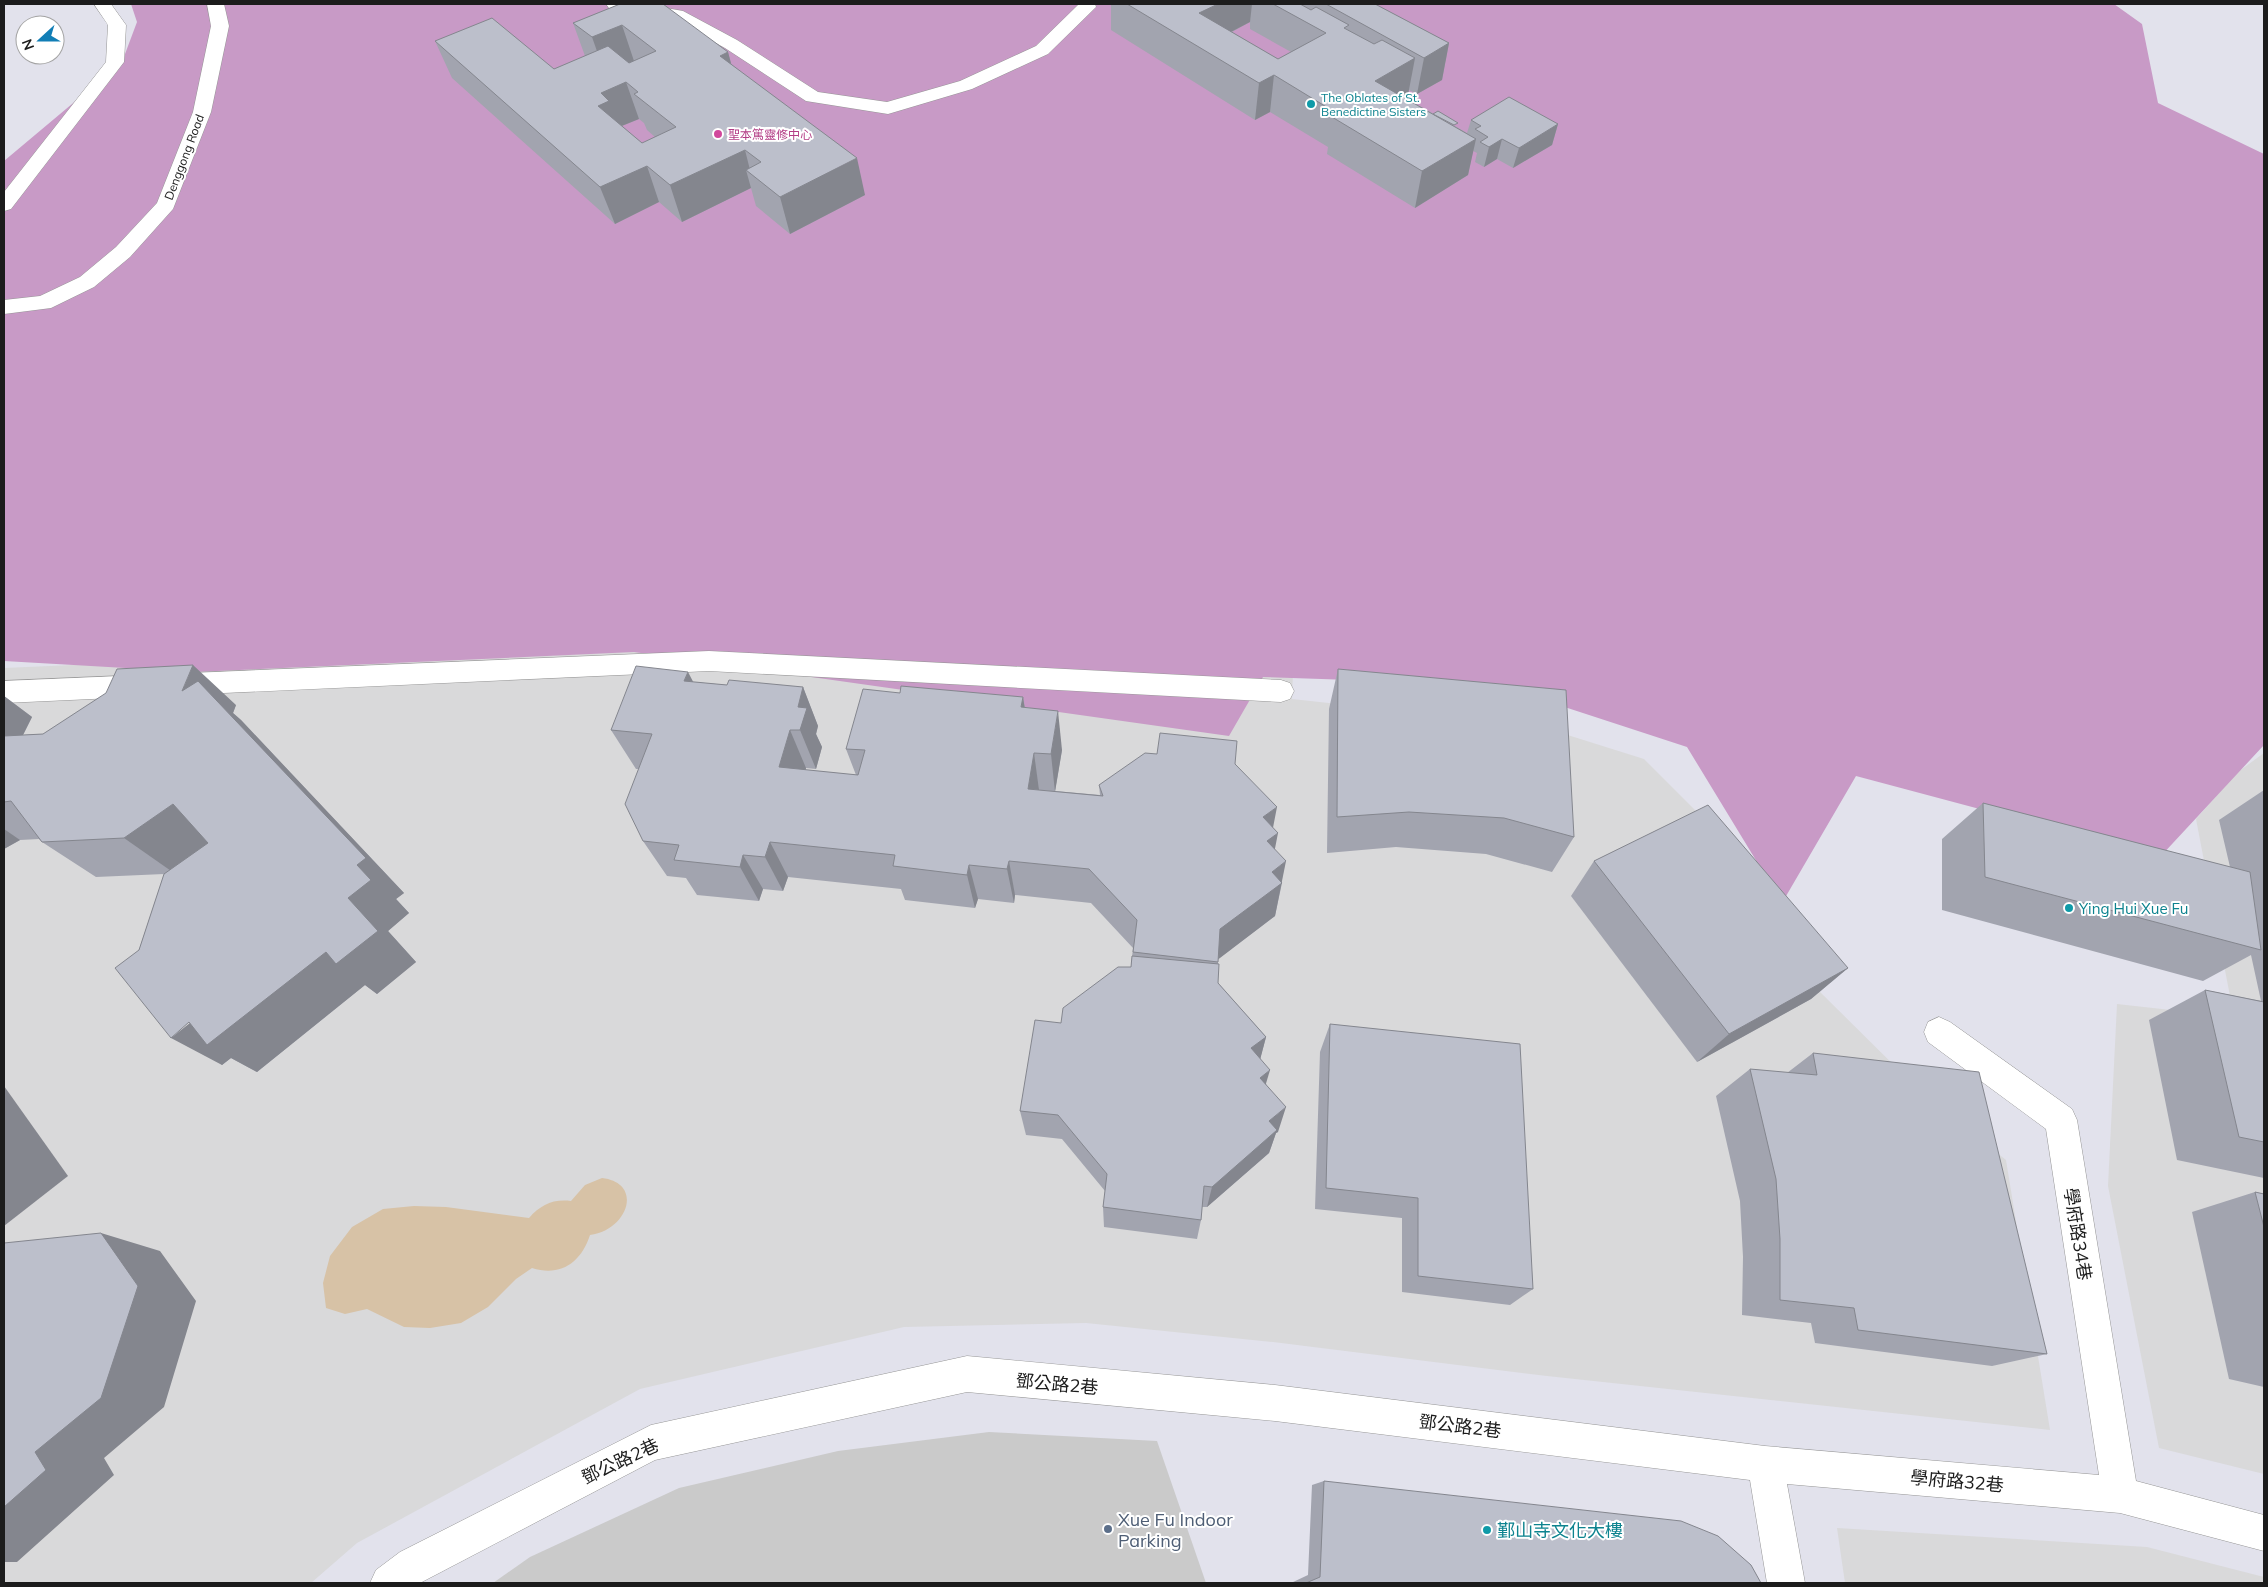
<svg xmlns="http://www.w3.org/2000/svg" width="2268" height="1587" font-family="Mulish,'Noto Sans TC',sans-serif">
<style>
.residential{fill:#d9d9da}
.religious{fill:#cacaca}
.forest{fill:#c89ac6}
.water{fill:#d7c2a6}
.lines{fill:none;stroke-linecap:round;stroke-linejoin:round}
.minor-casing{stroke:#969696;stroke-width:1}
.minor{fill:#fff;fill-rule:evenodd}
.wall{fill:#a2a4af;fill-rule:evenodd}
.shaded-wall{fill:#84868e}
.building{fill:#bcbfcb;stroke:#84868e;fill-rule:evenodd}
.culture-dot{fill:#0f9aa8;stroke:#fff;stroke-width:2}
.hotel-dot{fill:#d1479c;stroke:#fff;stroke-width:2}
.service-dot{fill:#5c6f8a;stroke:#fff;stroke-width:2}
.labels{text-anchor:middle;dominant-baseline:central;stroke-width:4;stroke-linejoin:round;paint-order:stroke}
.far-culture-label{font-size:12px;fill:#0d838f;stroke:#fff;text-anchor:start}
.far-hotel-label{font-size:12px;fill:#b23c85;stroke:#fff;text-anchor:start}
.far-street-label{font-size:12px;fill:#1c1c1c;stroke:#fff}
.culture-label{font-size:15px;fill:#0d838f;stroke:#fff;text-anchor:start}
.near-street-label{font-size:18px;fill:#1c1c1c;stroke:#fff}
.near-service-label{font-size:18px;fill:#4e5e75;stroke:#fff;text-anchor:start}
.near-culture-label{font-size:18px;fill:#0d838f;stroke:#fff;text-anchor:start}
</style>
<rect width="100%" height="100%" fill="#e2e2ec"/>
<!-- residential -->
<g class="residential">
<polygon points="686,638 1293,672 1292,699 1539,726 1644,759 1739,854 1813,985 1921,1092 2006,1160 2050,1430 1547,1376 1273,1342 1086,1323 904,1327 640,1389 357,1543 311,1583 4,1583 4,668"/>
<polygon points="2264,753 2264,1474 2159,1448 2108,1186 2117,1004 2234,1017 2196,819 2238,772"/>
<polygon points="1837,1528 2147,1547 2264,1577 2264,1583 1845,1583"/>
</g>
<!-- religious -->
<polygon class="religious" points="989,1432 1157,1441 1206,1583 493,1583 530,1557 679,1488 838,1451"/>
<!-- forest -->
<polygon class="forest" points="131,4 2114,4 2142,24 2158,103 2264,154 2264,745 2160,857 1856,776 1782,903 1687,747 1497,685 1263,677 1229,736 634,652 195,672 4,661 4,161 122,62 137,22"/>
<!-- water -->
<path class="water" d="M602 1178C644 1183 628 1230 590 1235 581 1263 560 1277 532 1268L516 1279 488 1307 461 1323 430 1328 404 1327 367 1309 345 1314 326 1308 323 1283 330 1256 352 1227 383 1209 414 1206 446 1207 529 1218C541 1205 552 1199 571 1201L585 1185Z"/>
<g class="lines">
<defs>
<g id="minor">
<polygon points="94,4 111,4 126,25 124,62 11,209 4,211 4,192 106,62 108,25"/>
<polygon points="207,4 224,4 229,26 211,112 173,209 130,257 94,287 51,308 4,314 4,300 40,296 80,277 116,247 157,203 193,112 211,26"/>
<polygon points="606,4 643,4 683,11 737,40 818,92 887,102 960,81 1036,46 1079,4 1095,4 1096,7 1048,54 972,89 888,114 806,101 725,48 672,19 615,9 609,8"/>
<polygon points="709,651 1281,680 1290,683 1294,691 1290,699 1281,702 709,671 4,703 4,681"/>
<polygon points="1939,1017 1950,1022 2072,1109 2077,1120 2136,1481 2264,1515 2264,1551 2120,1513 1787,1484 1805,1583 1767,1583 1750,1480 1275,1421 967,1392 655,1460 420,1583 370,1583 376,1570 400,1552 651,1425 967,1356 1275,1385 1765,1446 2099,1475 2046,1129 1928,1042 1924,1032 1928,1022"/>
</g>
</defs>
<!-- minor casing -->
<use href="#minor" class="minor-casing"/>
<!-- minor -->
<use href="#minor" class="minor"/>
</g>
<!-- wall -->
<g class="wall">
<path d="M620 4 728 52 731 64 865 195 790 234 756 206 751 188 682 222 659 202 615 224 452 78 435 41 554 69 585 56 573 23ZM639 119 644 123 647 130 655 137 642 143 622 126Z"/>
<path d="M1111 4H1375L1449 43 1442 80 1417 94 1409 90 1408 95 1404 97 1467 133 1471 120 1558 124 1552 145 1513 168 1497 159 1484 167 1475 162 1477 153 1473 151 1468 175 1415 208 1327 154 1328 147 1270 112 1255 120 1111 30ZM1250 22V29L1291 52 1278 59 1232 32Z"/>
<polygon points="1338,669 1574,837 1552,872 1486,854 1396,847 1327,853 1329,709"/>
<polygon points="694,682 727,685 803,687 818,726 816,734 822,747 816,769 806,768 806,770 856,775 846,749 900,693 1023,697 1025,708 1062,750 1055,791 1100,795 1099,785 1235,764 1273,828 1275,849 1282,883 1275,916 1218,959 1218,983 1266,1037 1260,1059 1278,1132 1276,1133 1269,1153 1207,1207 1202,1207 1201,1220 1197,1239 1104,1227 1103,1207 1105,1191 1062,1139 1026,1135 1020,1111 1061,1023 1131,967 1133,948 1091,903 1015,895 1014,903 978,899 975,908 905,900 901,889 788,877 783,891 763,889 759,901 697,895 686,878 667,876 643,841 639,769 636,769 611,730"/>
<polygon points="4,696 32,717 23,735 43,734 236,705 233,713 241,720 404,893 396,899 409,913 388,931 416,962 377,994 365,985 257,1072 231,1058 222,1065 139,950 164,874 96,877 42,842 39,839 20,840 4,849"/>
<polygon points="2264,790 2264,1178 2177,1160 2149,1020 2205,990 2261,1001 2251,955 2203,981 1942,910 1942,839 1983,803 2230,867 2219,820"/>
<polygon points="1594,861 1848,968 1811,999 1697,1062 1571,896"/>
<polygon points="1330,1024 1533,1289 1510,1305 1402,1292 1402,1218 1315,1209 1320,1052"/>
<polygon points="1813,1053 2047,1354 1992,1366 1815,1343 1811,1323 1742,1315 1743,1257 1740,1201 1716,1096 1750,1069 1787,1073"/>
<polygon points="2255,1192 2264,1194 2264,1387 2229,1379 2192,1212"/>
<polygon points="1324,1481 1761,1583 1291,1583 1308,1575 1312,1485"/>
</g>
<!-- shaded-wall -->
<g class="shaded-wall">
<polygon points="1218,4 1252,4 1250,22 1200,48 1199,13"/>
<polygon points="622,25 634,61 605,74 592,37"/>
<polygon points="1449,43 1442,80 1417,94 1424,58"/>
<polygon points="728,52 738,89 720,56"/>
<polygon points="1415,58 1408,95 1369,117 1375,81"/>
<polygon points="1274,75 1270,112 1255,120 1259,83"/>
<polygon points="626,82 639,119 619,127 598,106 601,93"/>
<polygon points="1558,124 1552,145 1513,168 1519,148"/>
<polygon points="1476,139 1468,175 1415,208 1422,171"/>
<polygon points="1502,139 1497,159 1484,167 1489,147"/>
<polygon points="745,150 751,174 746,170 751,188 682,222 670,185"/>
<polygon points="857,158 865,195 790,234 780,197"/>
<polygon points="647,166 659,202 615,224 600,187"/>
<polygon points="193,665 236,705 233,713 241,720 404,893 396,899 409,913 388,931 416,962 377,994 365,985 257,1072 231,1058 222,1065 171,1038 348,898 182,691"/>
<polygon points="688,672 709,712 684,681"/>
<polygon points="803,687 818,726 816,734 822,747 816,769 800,730 798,707"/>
<polygon points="4,696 32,717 20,741 4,740"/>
<polygon points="1023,697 1029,736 1021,707"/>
<polygon points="1058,711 1062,750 1055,792 1051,754"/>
<polygon points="790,730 806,768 796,804 779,767"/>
<polygon points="1034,753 1039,790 1028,789"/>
<polygon points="173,804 219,840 174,873 124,838"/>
<polygon points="1277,807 1271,838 1278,833 1271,869 1263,817"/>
<polygon points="4,829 20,840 4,849"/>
<polygon points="770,842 788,877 783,891 765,857"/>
<polygon points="743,855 763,889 759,901 740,867"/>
<polygon points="1009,861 1015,895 1014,903 1007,869"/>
<polygon points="1286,861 1275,916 1216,961 1220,929 1272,872"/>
<polygon points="969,865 978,899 975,908 967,875"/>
<polygon points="1848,968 1811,999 1697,1062 1729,1034"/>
<polygon points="1266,1037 1259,1064 1251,1048"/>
<polygon points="1270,1070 1262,1097 1260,1078"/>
<polygon points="4,1086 68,1176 4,1226"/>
<polygon points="1286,1107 1278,1132 1276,1133 1269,1153 1207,1207 1212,1187 1269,1121"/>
<polygon points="101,1233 160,1251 196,1301 164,1407 104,1458 114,1475 17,1562 4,1562 4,1507"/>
</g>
<!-- building -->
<g class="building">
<path d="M620 4H663L728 52 720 56 857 158 780 197 746 170 761 162 745 150 670 185 647 166 600 187 435 41 492 18 554 69 608 46 629 63 656 51 622 25 592 37 573 23ZM626 82 638 92 634 94 676 127 642 143 598 106 609 101 601 93Z"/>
<polygon points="1127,4 1218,4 1199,13 1278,59 1326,33 1273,4 1300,4 1311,10 1316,7 1349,25 1344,28 1374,44 1382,40 1415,58 1375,81 1476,139 1422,171 1332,117 1338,114 1274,75 1259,83"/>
<polygon points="1326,4 1375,4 1449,43 1424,58"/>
<polygon points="1509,97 1558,124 1519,148 1502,139 1489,147 1480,142 1488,137 1475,129 1481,126 1471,120"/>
<polygon points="1438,111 1458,123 1454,125 1433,114"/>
<polygon points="193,665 182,691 198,681 366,858 357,865 371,880 348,898 378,931 336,964 326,952 207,1045 189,1022 171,1038 115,968 139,950 164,874 208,843 173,804 124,838 42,842 11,801 4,802 4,736 43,734 106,693 117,669"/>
<polygon points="636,666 688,672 684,681 727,685 729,680 803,687 798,707 807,708 800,730 790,730 779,767 858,775 865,750 846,749 863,689 900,693 901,686 1023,697 1021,707 1058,711 1051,754 1034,753 1028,789 1103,796 1099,785 1145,753 1157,754 1160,733 1237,741 1235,764 1277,807 1263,817 1278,833 1267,841 1286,861 1272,872 1282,883 1220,929 1218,962 1133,952 1137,920 1089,869 1009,861 1007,869 969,865 967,875 893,866 895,855 770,842 765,857 743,855 740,867 674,860 679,845 643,841 625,804 652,734 611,730"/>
<polygon points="1338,669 1566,690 1574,837 1504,818 1409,812 1337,817"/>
<polygon points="1983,803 2250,872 2261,950 1985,877"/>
<polygon points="1708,805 1848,968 1729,1034 1594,861"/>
<polygon points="1132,956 1219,964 1218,983 1266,1037 1251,1048 1270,1070 1260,1078 1286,1107 1269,1121 1277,1130 1212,1187 1204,1186 1201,1220 1103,1207 1107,1174 1058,1115 1020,1111 1035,1020 1061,1023 1063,1008 1118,967 1131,967"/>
<polygon points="2205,990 2264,1002 2264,1142 2239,1137"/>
<polygon points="1330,1024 1520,1044 1533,1289 1418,1276 1418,1198 1326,1188"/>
<polygon points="1813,1053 1979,1072 2047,1354 1858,1330 1854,1308 1780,1300 1780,1239 1776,1179 1750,1069 1817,1075"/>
<polygon points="2255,1192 2264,1194 2264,1227"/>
<polygon points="101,1233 138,1286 101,1398 35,1452 46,1470 4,1507 4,1243"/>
<polygon points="1324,1481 1681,1521 1718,1536 1751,1565 1761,1583 1306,1583 1320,1577"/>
</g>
<!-- markers -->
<g class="culture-dot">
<circle cx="1311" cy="104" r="5"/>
<circle cx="2069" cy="908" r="5"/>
<circle cx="1487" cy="1530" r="5"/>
</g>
<circle class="hotel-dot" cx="718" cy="134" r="5"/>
<circle class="service-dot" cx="1108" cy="1529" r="5"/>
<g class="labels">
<!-- far-culture labels -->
<g class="far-culture-label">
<text x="1321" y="97">The Oblates of St.<tspan x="1321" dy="14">Benedictine Sisters</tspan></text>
</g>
<!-- far-hotel labels -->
<g class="far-hotel-label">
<text x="728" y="134">聖本篤靈修中心</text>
</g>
<!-- far-street labels -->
<g class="far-street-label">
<text transform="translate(184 157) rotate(-69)">Denggong Road</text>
</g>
<!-- culture labels -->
<g class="culture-label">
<text x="2079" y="908">Ying Hui Xue Fu</text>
</g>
<!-- near-street labels -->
<g class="near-street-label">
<text transform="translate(2078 1234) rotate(81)">學府路34巷</text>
<text transform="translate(1057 1384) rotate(5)">鄧公路2巷</text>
<text transform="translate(1460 1426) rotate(7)">鄧公路2巷</text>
<text transform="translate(620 1461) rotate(-25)">鄧公路2巷</text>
<text transform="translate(1957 1481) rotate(5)">學府路32巷</text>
</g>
<!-- near-service labels -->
<g class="near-service-label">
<text x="1118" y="1519">Xue Fu Indoor<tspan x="1118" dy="21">Parking</tspan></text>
</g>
<!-- near-culture labels -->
<g class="near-culture-label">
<text x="1497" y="1530">鄞山寺文化大樓</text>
</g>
</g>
<!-- border -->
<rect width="2268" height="1587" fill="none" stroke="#1c1c1c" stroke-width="10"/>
<!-- north arrow -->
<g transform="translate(40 40) rotate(249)"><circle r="24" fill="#ffffff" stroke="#a4a4a4"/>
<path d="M0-4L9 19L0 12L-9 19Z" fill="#117eb6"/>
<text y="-8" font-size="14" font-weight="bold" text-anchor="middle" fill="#1c1c1c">N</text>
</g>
</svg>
